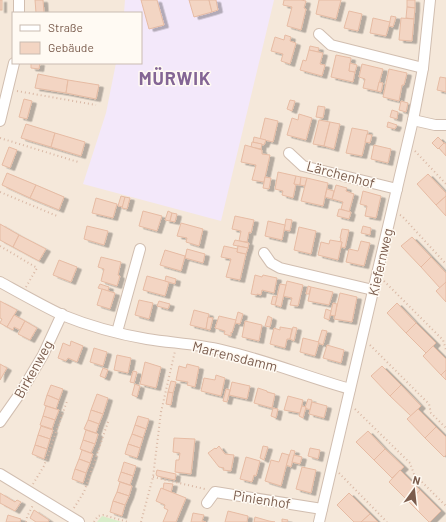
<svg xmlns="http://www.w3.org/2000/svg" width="446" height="522" font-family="Barlow,sans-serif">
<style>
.residential{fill:#f5e8da;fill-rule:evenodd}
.education{fill:#f3e8fa}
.green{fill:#d8ecc9}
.building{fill:#f3d5c3;stroke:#e6bba3;filter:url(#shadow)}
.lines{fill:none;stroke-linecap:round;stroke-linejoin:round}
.minor-casing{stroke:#d1beb0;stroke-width:12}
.path{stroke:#d9b8a5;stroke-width:2;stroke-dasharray:1 3;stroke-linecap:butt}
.minor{stroke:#fff;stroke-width:10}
.labels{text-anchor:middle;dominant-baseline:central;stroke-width:3;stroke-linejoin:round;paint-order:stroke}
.street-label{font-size:14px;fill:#7a5c4d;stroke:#fffaf3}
.district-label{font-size:18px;font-weight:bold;letter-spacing:1px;fill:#846695;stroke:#fffaf3}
</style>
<defs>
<filter id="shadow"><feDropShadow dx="4.5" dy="2.5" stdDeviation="0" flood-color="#0004"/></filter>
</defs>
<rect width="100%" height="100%" fill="#fdf6ec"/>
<!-- residential -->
<path class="residential" d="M0 0H446V522H0ZM13 13H141V63H13Z"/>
<!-- education -->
<polygon class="education" points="125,0 274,0 221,221 83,184 106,113 116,63 141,63 141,13 124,13"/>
<!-- green -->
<polygon class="green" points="102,516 122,522 97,522"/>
<!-- building -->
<g class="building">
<rect x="0" y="0" width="2" height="10"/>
<polygon points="35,0 43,0 44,13 36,13"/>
<polygon points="141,0 157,0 164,25 149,29"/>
<polygon points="189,0 209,0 212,12 194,17"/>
<polygon points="209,0 216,0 218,10 212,12"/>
<polygon points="284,0 301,0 306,1 304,8 306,9 301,30 287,26 292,7 283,5"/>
<polygon points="319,0 341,0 336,19 316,14"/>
<polygon points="407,0 415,0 415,8 407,7"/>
<polygon points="407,7 415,8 414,19 406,18"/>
<polygon points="349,11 362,14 358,31 344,28"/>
<polygon points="391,16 396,17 393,27 389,26"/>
<polygon points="373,18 390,22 386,36 370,33"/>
<polygon points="401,18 414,19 412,41 399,40"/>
<polygon points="285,35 291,37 290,41 296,43 290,64 281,61 283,54 271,51 275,37 284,40"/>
<polygon points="310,46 319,48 318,52 309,50"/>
<polygon points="309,50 323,53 320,64 325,65 322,76 300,70 303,60 306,61"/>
<polygon points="336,55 351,58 349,71 355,72 353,82 331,77"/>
<polygon points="31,63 40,63 39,69 31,68"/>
<polygon points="350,63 357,65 355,72 349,71"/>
<polygon points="362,64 383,69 377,91 363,88 365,79 359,77"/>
<polygon points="389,69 407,73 404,85 402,85 399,101 383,97"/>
<polygon points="38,74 68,80 66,93 35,88"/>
<polygon points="440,77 446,78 446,92 437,90"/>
<polygon points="68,80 99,85 96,99 66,93"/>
<polygon points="379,82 383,83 381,92 377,91"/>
<polygon points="24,99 32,101 27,119 19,117"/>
<polygon points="290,100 295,101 292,111 287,109"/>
<polygon points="401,101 408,103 406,112 399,110"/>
<polygon points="318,106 325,107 323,118 316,117"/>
<polygon points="392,110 398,112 397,119 390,117"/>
<polygon points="299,114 312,118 306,140 287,135 292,118 298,120"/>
<polygon points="265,118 278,121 273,142 260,139"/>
<polygon points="319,120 330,122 324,146 313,144"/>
<polygon points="330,122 340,124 334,149 324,146"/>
<polygon points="388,122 397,125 395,129 387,127"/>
<polygon points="26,124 55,133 51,147 21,138"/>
<polygon points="352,128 368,131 362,156 346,153"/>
<polygon points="55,133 85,142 81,156 51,147"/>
<polygon points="367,134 372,135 370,143 365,142"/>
<polygon points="254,137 266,140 264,145 253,142"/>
<polygon points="438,137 444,143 438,149 432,143"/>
<polygon points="252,142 262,144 261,149 251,147"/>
<polygon points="444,143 446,144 446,156 439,148"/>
<polygon points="245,145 262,150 262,154 270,155 264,182 252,180 256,165 241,162"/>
<polygon points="374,145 391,149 388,163 371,159"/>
<polygon points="9,147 17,150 10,168 2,165"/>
<polygon points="278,172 296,176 294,184 296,184 293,198 282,195 283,191 275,189"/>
<polygon points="7,173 36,185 30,198 2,185"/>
<polygon points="428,174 446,193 446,196 436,205 417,184"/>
<polygon points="296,176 301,177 300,185 294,184"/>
<polygon points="265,177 271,178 269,189 263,188"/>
<polygon points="301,177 307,178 305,186 300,185"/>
<polygon points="307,178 328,183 323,206 301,201"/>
<polygon points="36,185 64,197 59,210 30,198"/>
<polygon points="336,185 347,188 346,191 354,194 349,212 341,209 343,202 332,199"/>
<polygon points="327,189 334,191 332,199 325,197"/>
<polygon points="363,191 381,196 376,218 365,216 367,206 360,204"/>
<polygon points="121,196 125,197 123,207 118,206"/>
<polygon points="446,196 446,216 436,205"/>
<polygon points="125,197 130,198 127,209 122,208"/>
<polygon points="96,198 117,204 113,218 92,213"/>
<polygon points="339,209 351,212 349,219 337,216"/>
<polygon points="143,211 162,216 157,231 139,226"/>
<polygon points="168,211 172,213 170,221 165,220"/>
<polygon points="172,213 177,214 175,222 170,221"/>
<polygon points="235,216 254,220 251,233 249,232 247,242 239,241 241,231 232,229"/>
<polygon points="286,219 292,220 290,231 284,230"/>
<polygon points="268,221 285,225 282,240 265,236"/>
<polygon points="181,223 203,229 199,246 186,242 187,238 177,236"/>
<polygon points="0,224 19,235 13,247 0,240"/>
<polygon points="87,226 108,231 104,245 84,239"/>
<polygon points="363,226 371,228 370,235 361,233"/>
<polygon points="299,227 316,231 311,254 294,250"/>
<polygon points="342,229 349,230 345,248 341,247 342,242 340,242 341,238 340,238"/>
<polygon points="19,235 46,249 39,261 13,247"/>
<polygon points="412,237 431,257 421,267 401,246"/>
<polygon points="235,240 249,243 248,248 233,245"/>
<polygon points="330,240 342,242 338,260 318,255 321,242 329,244"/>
<polygon points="361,241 370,243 364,266 346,262 349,249 358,251"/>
<polygon points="224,246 238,249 237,252 246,254 240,280 226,277 231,259 221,257"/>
<polygon points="238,246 248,248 246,254 237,252"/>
<polygon points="187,249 205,254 203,263 185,258"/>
<polygon points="165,250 185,256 181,271 160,265"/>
<polygon points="101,257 121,262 118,275 120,276 117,286 101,281 104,269 98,267"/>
<polygon points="431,257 446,273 446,282 440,288 421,267"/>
<polygon points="59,260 77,267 71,282 53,275"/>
<polygon points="255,275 262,277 263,275 277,278 274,293 262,290 261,295 257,294 257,295 251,294"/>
<polygon points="147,276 169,282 165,296 143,290"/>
<polygon points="166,276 176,279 175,284 165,281"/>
<polygon points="287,281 303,285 298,306 290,305 292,298 283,296"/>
<polygon points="446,282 446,302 436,291"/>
<polygon points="100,284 109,287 108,291 98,288"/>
<polygon points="280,284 286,285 281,307 275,305"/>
<polygon points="308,286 311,287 309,294 306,294"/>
<polygon points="311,287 333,292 329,305 308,301"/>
<polygon points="102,289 115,293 110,309 97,305"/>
<polygon points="340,293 357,297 352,322 334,319"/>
<polygon points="273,296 277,297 275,305 271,304"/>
<polygon points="139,300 153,303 149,319 135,315"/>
<polygon points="0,301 17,310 7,327 0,323 2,319 0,318"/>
<polygon points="159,301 170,304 168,309 157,306"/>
<polygon points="333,303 337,304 335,316 330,315"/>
<polygon points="397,303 416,323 406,333 387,313"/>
<polygon points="326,309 331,311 329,320 324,318"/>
<polygon points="194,310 209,314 206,329 190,325"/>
<polygon points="238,312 243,314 240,324 235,323"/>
<polygon points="14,315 25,321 20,330 14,327 13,330 7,327"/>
<polygon points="219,316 236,320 232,333 231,332 231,336 224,334 225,331 215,328"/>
<polygon points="268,316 272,318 270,327 265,326"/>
<polygon points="208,317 213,318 210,330 206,329"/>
<polygon points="25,321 37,328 30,340 18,334"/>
<polygon points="245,321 262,325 259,341 242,337"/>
<polygon points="416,323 436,343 426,353 406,333"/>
<polygon points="280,327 292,329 290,339 287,339 285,348 270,344 274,328 280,330"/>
<polygon points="293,327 297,328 294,341 290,339"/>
<polygon points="322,330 327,331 323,345 318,343"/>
<polygon points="303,338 319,342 315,356 300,352"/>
<polygon points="71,341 83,346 77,362 68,358 66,361 58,358 63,343 70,346"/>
<polygon points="327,345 344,350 341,363 323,358"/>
<polygon points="433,346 446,359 446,370 441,375 423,356"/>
<polygon points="94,348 107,352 103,366 90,362"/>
<polygon points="117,355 131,358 128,373 114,370"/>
<polygon points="145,362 161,367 156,388 140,384"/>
<polygon points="0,364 7,368 0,380"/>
<polygon points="187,364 199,367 195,387 187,385 188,382 176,380 179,366 186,368"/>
<polygon points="382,366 401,385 390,396 371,376"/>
<polygon points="103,368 108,370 105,378 100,376"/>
<polygon points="446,370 446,380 441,375"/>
<polygon points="133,371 137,372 134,383 130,382"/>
<polygon points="216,375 225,378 221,396 201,391 204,378 215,380"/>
<polygon points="171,381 176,382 173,393 168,392"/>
<polygon points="232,382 250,386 247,399 229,395"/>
<polygon points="135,384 140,386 137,397 132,395"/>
<polygon points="51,385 63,389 59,400 47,395"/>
<polygon points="401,385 421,406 411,416 390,396"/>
<polygon points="258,388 267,391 267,392 275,394 272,408 254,403"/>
<polygon points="226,389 230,390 227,402 223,401"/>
<polygon points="168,392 173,393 171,405 166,404"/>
<polygon points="97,394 108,398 103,414 91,410"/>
<polygon points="47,395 59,400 56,409 44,405"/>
<polygon points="288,396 303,400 300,413 284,410"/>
<polygon points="308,399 312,400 310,410 305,408"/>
<polygon points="312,402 327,406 324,418 309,414"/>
<polygon points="46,406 59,410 55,420 43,416"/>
<polygon points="302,406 306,407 303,418 299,416"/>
<polygon points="273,408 278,409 276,418 271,416"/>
<polygon points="418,409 436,427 425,438 407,419"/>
<polygon points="91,410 103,414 99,424 88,420"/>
<polygon points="43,416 55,420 52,429 40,425"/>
<polygon points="138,416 149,419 146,429 135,425"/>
<polygon points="88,420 99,424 96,433 84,429"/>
<polygon points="135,425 146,429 143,438 132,434"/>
<polygon points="41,426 53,430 50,439 38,435"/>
<polygon points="436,427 446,437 446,455 444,457 425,438"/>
<polygon points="86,430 98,434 95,444 83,440"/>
<polygon points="368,431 385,449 374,460 356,442"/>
<polygon points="132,434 143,438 140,448 128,444"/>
<polygon points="38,435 50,439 47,449 35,445"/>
<polygon points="174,438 195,439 191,474 175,472 176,460 179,460 180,453 173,452"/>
<polygon points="83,440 95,444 91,453 80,449"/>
<polygon points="128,444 140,448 137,458 125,454"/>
<polygon points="35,445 47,449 44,459 32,454"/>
<polygon points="219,446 225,454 234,455 231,471 223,470 224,468 219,467 208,453 215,448 216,449"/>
<polygon points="263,446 268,447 264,460 260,458"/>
<polygon points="310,448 320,450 318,459 308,456"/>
<polygon points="385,449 404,467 392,478 374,460"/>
<polygon points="82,450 93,454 90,463 79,459"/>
<polygon points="291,450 295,451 291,467 286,465"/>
<polygon points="282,453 289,455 281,486 265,481 271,460 279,462"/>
<polygon points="294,455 302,457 300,464 292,462"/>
<polygon points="246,457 260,461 256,476 254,475 252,482 240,479"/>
<polygon points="79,459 90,463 86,473 75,469"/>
<polygon points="124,462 136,466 133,476 121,472"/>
<polygon points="302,467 316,470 311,493 296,489"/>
<polygon points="75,469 86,473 83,483 72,479"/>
<polygon points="157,470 176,474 175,480 157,476 156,474"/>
<polygon points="400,470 420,490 409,502 389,482"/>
<polygon points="121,472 133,476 130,485 118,481"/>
<polygon points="120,482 132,486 129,496 117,492"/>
<polygon points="164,483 173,484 171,492 163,489"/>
<polygon points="161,488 186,498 176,522 163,522 168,510 164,508 165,505 156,501"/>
<polygon points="420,490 441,511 430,522 429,522 409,502"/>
<polygon points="117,492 129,496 125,505 113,501"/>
<polygon points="0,493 15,502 17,500 21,502 15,511 0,503"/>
<polygon points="349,493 370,514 361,522 354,522 337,505"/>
<polygon points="113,501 125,505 122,516 110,512"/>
<polygon points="34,510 49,520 48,522 36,522 30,518"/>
<polygon points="228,511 248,516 247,522 225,522"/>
<polygon points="193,513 204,515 202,521 206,522 191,522"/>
<polygon points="370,514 378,522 361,522"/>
<polygon points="8,515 21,519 20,522 6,522"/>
<polygon points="255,517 269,521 275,522 254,522"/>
<polygon points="282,519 288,520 287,522 282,522"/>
</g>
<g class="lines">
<defs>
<g id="minor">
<polyline points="19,0 19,13"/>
<polyline points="319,34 331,45 423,68"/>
<polyline points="413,120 435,125 446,125"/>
<polyline points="0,121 14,63"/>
<polyline points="289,153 303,166 397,189"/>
<polyline points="264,253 271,263 280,268 373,290"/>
<path d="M0 282C20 293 41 305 62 315 89 326 118 334 147 339 172 343 198 344 222 350 266 360 307 377 350 389"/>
<polyline points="117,332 140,249"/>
<polyline points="0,422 21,392 43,355 62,314"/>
<polyline points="0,474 79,522"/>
<polyline points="207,503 215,492 322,509"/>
<polyline points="319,522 413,120 423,68 430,0"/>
</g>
</defs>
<!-- minor casing -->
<use href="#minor" class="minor-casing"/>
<!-- path -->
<g class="path">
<polyline points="17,91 96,105"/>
<polyline points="0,138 78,162"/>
<polyline points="415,151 446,184"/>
<polyline points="0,192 57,216"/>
<polyline points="400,215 402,216 446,264"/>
<polyline points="0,246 37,268 26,287"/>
<polyline points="384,281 443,340 446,350"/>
<polyline points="370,345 429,404 431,413 446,428"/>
<polyline points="355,409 410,463 414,474 446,506"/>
<polyline points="339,473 387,522"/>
<polyline points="153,477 205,489"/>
<polyline points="33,484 44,466 67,401"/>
<polyline points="74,508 84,492 109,419"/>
<polyline points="26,522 27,517 33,505"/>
<polyline points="94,522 98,516 103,515 128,522"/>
<polyline points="141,522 153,477 161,412 175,351"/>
</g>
<!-- minor -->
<use href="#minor" class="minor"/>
</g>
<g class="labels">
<!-- street labels -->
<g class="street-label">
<text transform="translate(341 174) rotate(15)">Lärchenhof</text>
<text transform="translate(380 262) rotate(-77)">Kiefernweg</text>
<text transform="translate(235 356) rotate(14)">Marrensdamm</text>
<text transform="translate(33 369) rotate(-61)">Birkenweg</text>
<text transform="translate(262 499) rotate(9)">Pinienhof</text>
</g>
<!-- district labels -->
<g class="district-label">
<text x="175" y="78">MÜRWIK</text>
</g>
</g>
<!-- legend -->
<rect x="12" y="12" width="130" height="52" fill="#fffaf3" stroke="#cabbb1"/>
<rect x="20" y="25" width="20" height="6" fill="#ffffff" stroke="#cabbb1"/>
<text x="48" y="32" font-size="12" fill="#7a5c4d">Straße</text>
<rect x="20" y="42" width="20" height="12" fill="#f3d5c3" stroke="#cabbb1"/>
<text x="48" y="52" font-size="12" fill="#7a5c4d">Gebäude</text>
<!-- north arrow -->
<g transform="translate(414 490) rotate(15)" stroke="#fffaf3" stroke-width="3" paint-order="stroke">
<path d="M0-3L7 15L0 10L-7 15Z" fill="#7a5c4d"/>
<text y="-6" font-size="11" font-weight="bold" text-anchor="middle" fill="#7a5c4d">N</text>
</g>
</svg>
